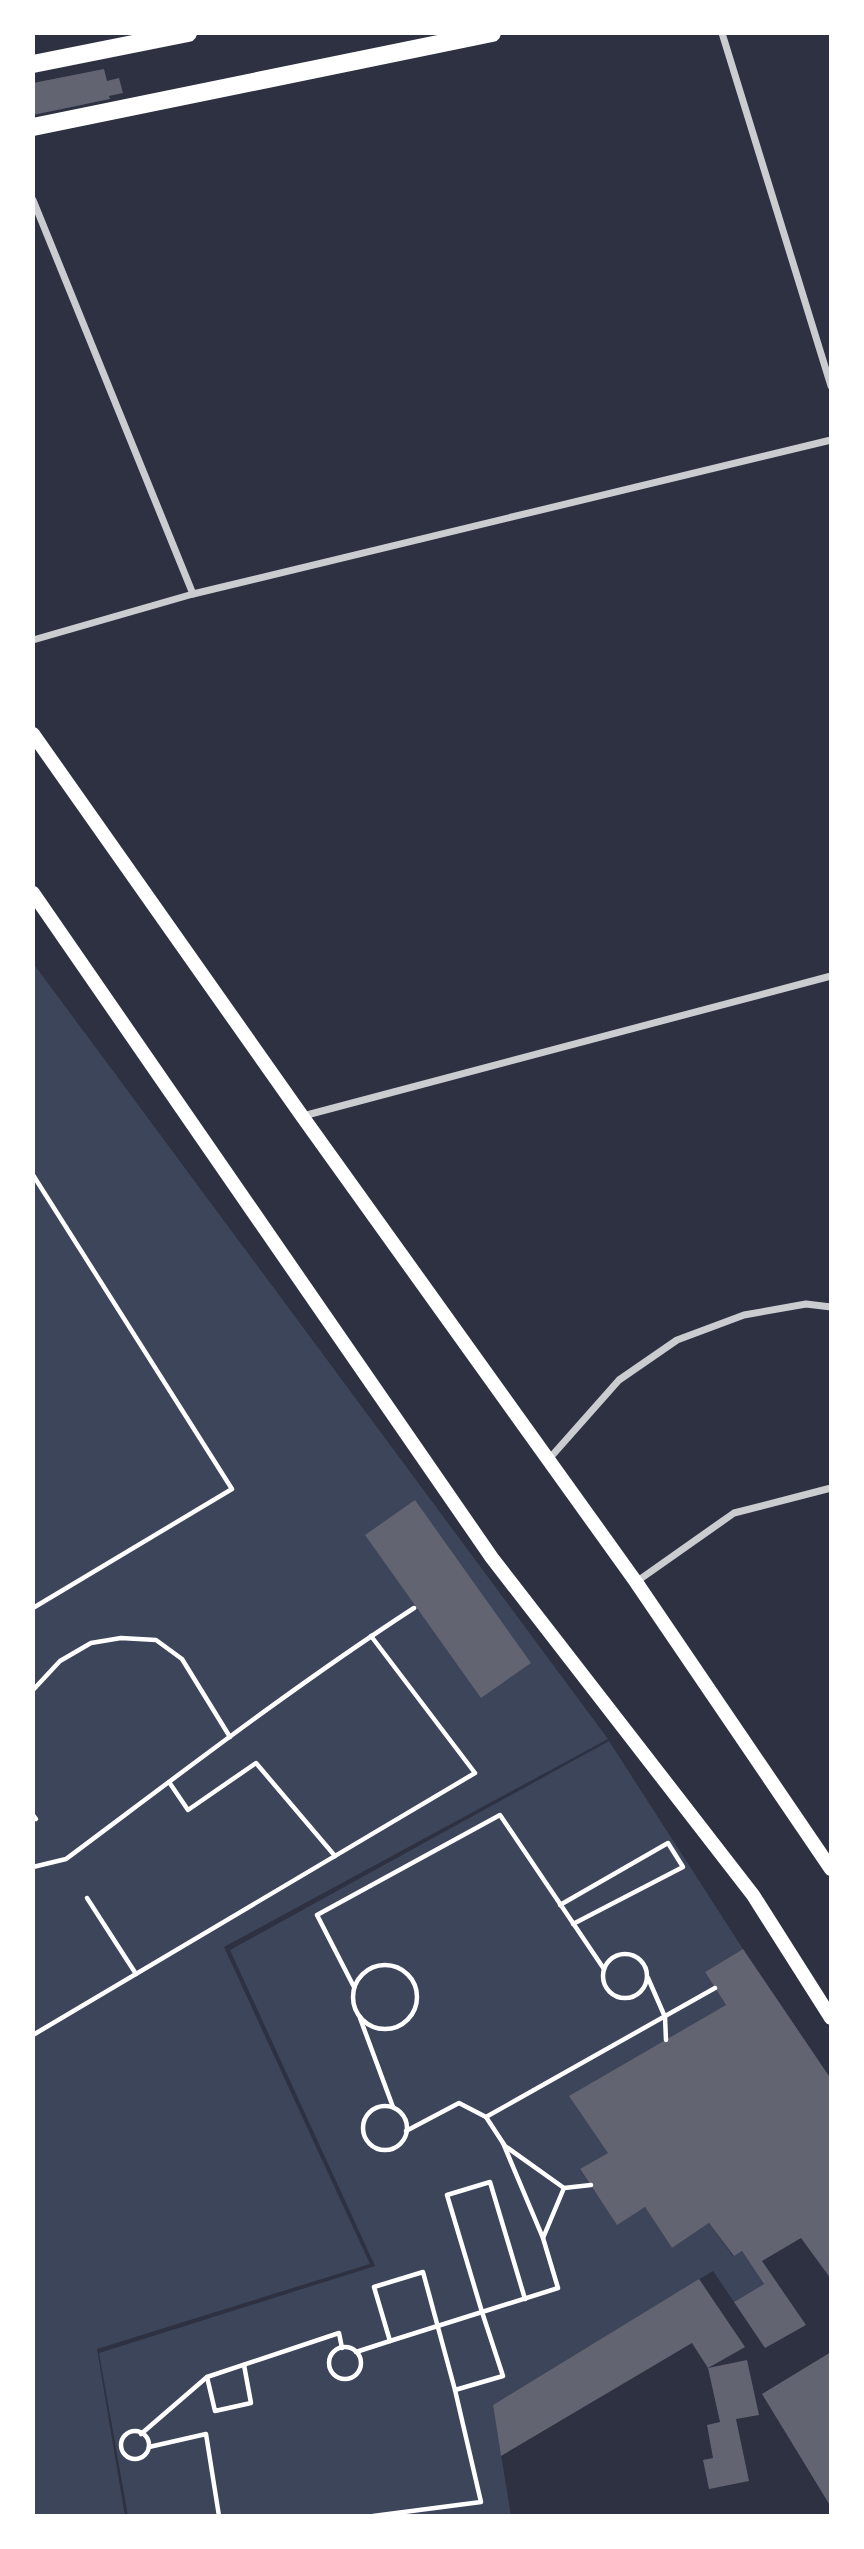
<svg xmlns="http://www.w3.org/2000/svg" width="864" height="2549" font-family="Rubik,sans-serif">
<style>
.green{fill:#3c4559}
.building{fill:#626471}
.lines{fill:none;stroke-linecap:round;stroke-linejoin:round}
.path{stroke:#fff;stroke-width:4.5}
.minor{stroke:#caccd0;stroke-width:7}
.secondary{stroke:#fff;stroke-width:14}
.primary{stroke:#fff;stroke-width:18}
</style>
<rect width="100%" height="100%" fill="#2d3142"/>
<!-- green -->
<g class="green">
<polygon points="33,963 608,1739 224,1947 370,2264 97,2349 125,2516 33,2516"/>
<polygon points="609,1741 743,1949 705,1972 726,2005 608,2153 580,2170 617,2224 645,2207 672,2248 709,2223 733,2256 742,2251 764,2284 734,2302 713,2271 493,2405 511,2516 128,2516 99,2353 375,2266 230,1950"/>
</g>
<!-- building -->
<g class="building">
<polygon points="104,69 107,81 119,78 123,93 109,96 110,99 33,115 33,83"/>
<polygon points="415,1500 531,1663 481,1698 365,1535"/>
<polygon points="743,1949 831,2079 831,2279 801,2238 762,2261 806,2325 765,2348 734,2302 764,2284 742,2251 734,2256 709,2223 672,2248 645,2207 617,2225 580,2169 608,2153 569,2096 726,2005 705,1972"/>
<polygon points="699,2279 745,2347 708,2368 692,2343 501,2456 493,2405"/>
<polygon points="831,2352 831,2507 762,2394"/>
<polygon points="747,2360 759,2415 736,2419 749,2481 709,2489 703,2460 713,2458 707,2425 720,2422 708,2368"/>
</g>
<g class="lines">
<!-- path -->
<g class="path">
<polyline points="33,1175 232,1489 33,1608"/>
<polyline points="33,1690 60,1661 91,1643 121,1638 156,1640 182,1659 230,1737"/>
<polyline points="169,1782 188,1810 256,1763 335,1856"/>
<polyline points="33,1815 36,1819"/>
<path d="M33 1867 66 1859C180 1774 294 1686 414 1608"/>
<polyline points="87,1898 136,1974"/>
<polyline points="560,1905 668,1843 683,1867 573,1924"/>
<circle cx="625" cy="1976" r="22"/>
<circle cx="385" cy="1997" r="32"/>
<polyline points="648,1978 665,2017 666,2040"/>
<polyline points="354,1987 317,1915 500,1815 604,1969"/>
<polyline points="360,2018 393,2107"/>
<polyline points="33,2035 475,1773 371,1636"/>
<circle cx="385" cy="2128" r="22"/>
<polyline points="486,2117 715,1988"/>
<polyline points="406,2131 459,2103 486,2117 505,2146 564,2188 591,2185"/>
<polyline points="543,2238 564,2188"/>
<polyline points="390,2341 482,2312 447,2195 490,2182 525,2299"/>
<circle cx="345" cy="2363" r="16"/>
<polyline points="356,2352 390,2341 374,2287 423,2272 455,2390 503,2376 482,2312 558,2288 543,2238 503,2143"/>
<polyline points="207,2377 215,2411 251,2403 244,2365"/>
<circle cx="135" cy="2445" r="14"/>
<polyline points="141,2434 207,2377 339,2333 342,2348"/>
<polyline points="149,2447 206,2434 219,2516"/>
<polyline points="373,2516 481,2502 455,2390"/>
</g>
<!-- minor -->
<g class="minor">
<polyline points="722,33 831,386"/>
<polyline points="33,200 193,594"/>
<polyline points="33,640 193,594 831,440"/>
<polyline points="303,1116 831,976"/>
<polyline points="549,1459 619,1380 677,1340 744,1315 806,1304 831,1307"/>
<polyline points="636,1582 734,1513 831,1488"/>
</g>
<!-- secondary -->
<g class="secondary">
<polyline points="33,734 302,1116 636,1582 831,1869"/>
<polyline points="33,893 492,1558 753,1895 831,2018"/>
</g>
<!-- primary -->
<g class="primary">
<polyline points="33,64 188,33"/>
<polyline points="33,127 492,33"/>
</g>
</g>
<!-- border -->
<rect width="864" height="2549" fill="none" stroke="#ffffff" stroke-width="70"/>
</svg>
